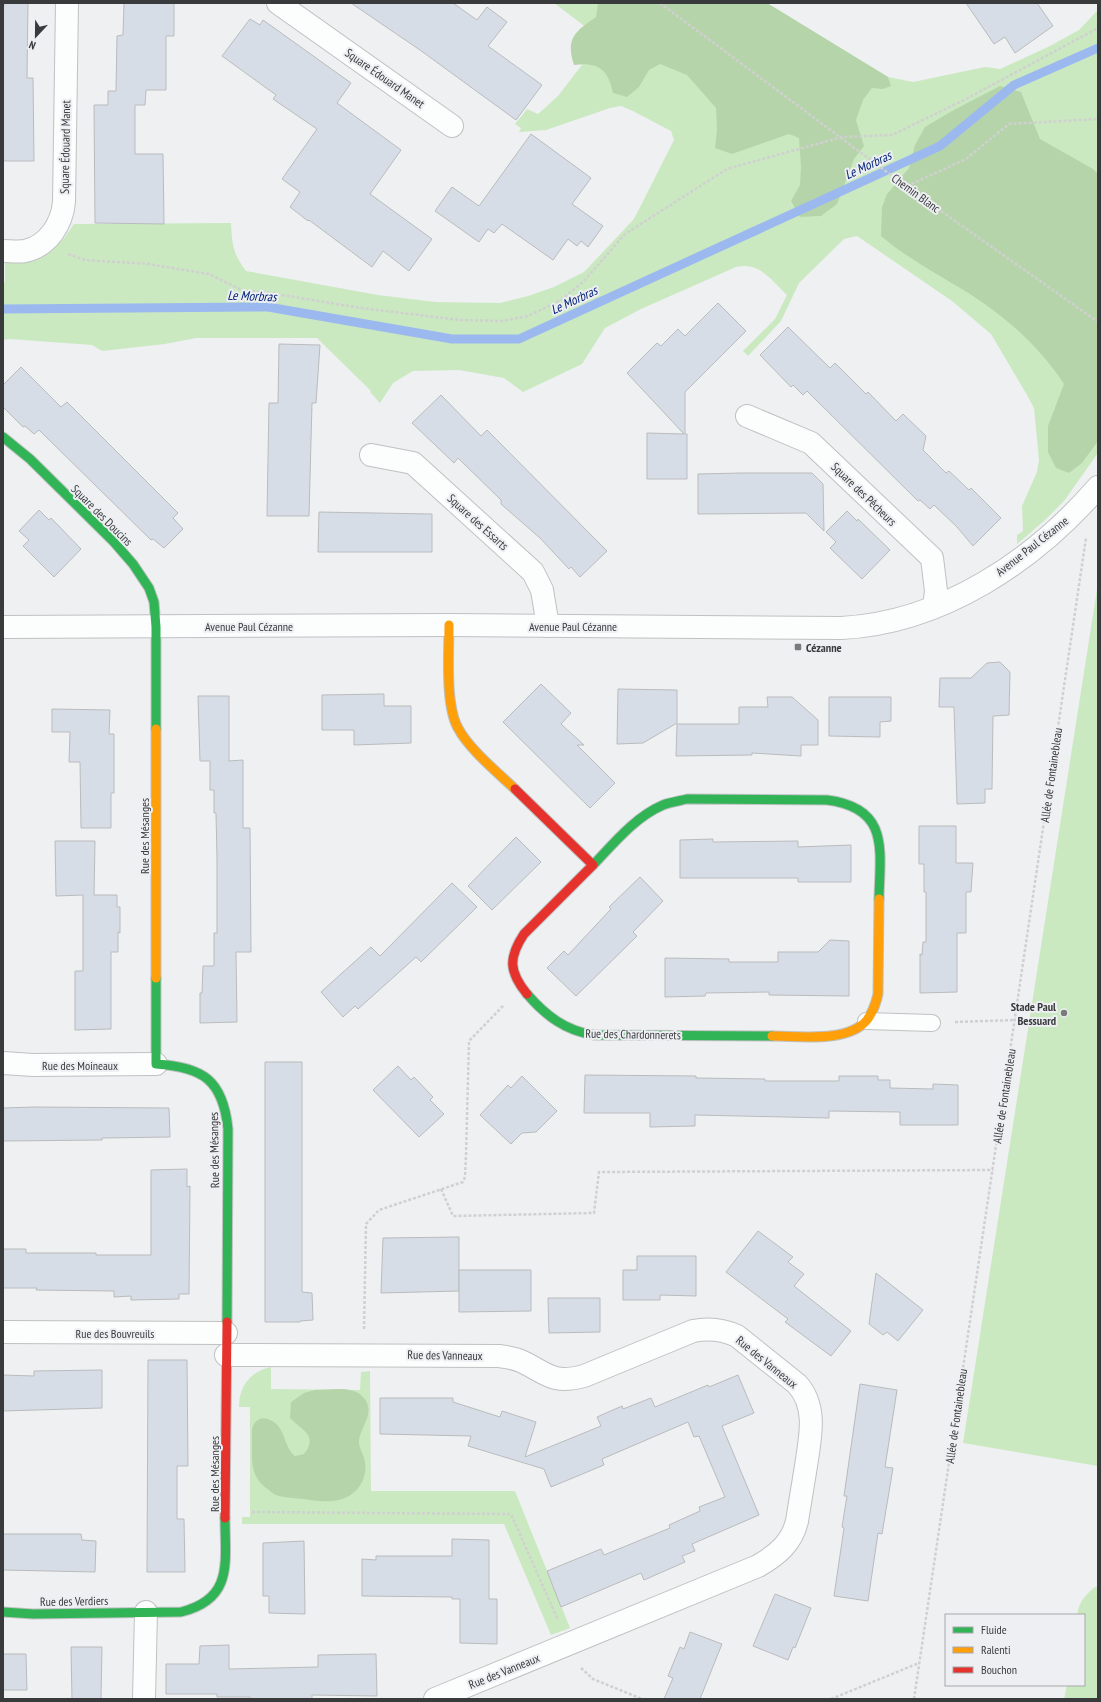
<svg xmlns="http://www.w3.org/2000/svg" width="1101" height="1702" font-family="'PT Sans Narrow',sans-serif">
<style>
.green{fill:#cbe9c1}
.forest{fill:#b5d4aa}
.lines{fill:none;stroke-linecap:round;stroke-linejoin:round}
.stream{stroke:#9cb9ef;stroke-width:9}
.building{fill:#d7dde7;stroke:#babbbc}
.lane-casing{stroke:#bfc1c2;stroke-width:18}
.street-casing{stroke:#bfc1c2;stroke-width:24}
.fast-casing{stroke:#bfc1c2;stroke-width:11}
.slow-casing{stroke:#bfc1c2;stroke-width:11}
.jam-casing{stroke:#bfc1c2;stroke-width:11}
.path{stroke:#d0d0d0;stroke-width:2.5;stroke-dasharray:3 2;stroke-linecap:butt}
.lane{stroke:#fcfdfd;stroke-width:16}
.street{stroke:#fcfdfd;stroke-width:22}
.fast{stroke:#30b455;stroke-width:9}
.slow{stroke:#ff9f0a;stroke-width:9}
.jam{stroke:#e5322d;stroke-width:9}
.poi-dot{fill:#787a7b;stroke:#edeff3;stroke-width:1.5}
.labels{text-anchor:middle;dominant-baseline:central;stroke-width:4;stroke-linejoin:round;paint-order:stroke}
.street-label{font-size:12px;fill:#393a3b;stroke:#edeff3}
.poi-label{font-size:12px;font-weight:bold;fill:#393a3b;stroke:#edeff3;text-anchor:start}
.water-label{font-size:13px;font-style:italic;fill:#002177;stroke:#edeff3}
</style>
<rect width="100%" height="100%" fill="#eef0f2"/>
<!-- green -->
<g class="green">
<path d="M554 3H767L888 77 913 82 985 67 1000 69 1050 46 1079 30 1098 10V453L1064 501 1044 521 1017 544V535L1023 531 1022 506 1037 472 1039 460 1034 408 1027 395 991 334 952 301 857 236 844 239 799 283 781 321 748 356 743 351 775 319 787 295C770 279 760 262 736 267L641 309 605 328 582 364 523 392 504 378 459 370 413 371 393 383 380 403 370 392 371 391 317 338H196L165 344 102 351 92 345 10 339 3 340V282H5V262C21 262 43 256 56 246 63 241 69 231 74 224L231 223C232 244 233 254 246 271L378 295 435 302 500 303 528 296 554 287 584 272 634 219 674 140 671 131 633 111 621 106 610 108 546 130 519 132 521 128 515 124 527 109 538 114 558 96 591 53 587 28Z"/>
<polygon points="1098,583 1098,1466 963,1443"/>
<path d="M271 1367V1389L360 1390 361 1372 370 1371 371 1491H515L570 1628 551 1635 504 1524H242V1517H250V1407H239C239 1386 250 1372 271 1367Z"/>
<path d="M1095 1587H1098V1699H1064L1067 1685H1084V1615H1077C1079 1602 1085 1595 1095 1587Z"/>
</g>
<!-- forest -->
<g class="forest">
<path d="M598 3H767L888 77 891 86 883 89 872 88 863 100 856 120 864 146 854 159 837 204 821 216 800 217 791 201 800 185 801 167 799 138 789 134 732 154 715 148 717 129 716 108 687 75 660 64 649 70 639 87 627 97 613 93C608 69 598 62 574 65 565 38 576 31 596 17Z"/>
<path d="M1000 86 1021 92 1040 139 1093 169 1098 174V441L1082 463 1069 473 1056 468 1048 452V426L1064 384C1040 347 1007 318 970 294 939 275 908 259 881 236L882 207 887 194 909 168 915 145 925 127 952 111Z"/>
<path d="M315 1390C330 1390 354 1385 364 1398 376 1413 360 1427 359 1441 359 1448 362 1451 364 1458 369 1474 361 1491 345 1498 334 1503 315 1501 303 1499 295 1498 284 1498 276 1495 273 1494 269 1490 266 1488 250 1475 252 1461 252 1442 252 1436 251 1428 254 1424 258 1418 264 1417 270 1420 286 1426 283 1447 295 1456L304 1454C319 1435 301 1430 290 1418L291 1402 304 1393Z"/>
</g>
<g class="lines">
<!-- stream -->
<polyline class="stream" points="3,309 268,307 452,339 519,339 940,146 1014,85 1098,48"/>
</g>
<!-- building -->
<g class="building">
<polygon points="4,3 28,3 27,78 33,78 34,161 3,161 3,6 4,6"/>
<polygon points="124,3 174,3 174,36 166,36 166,90 146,90 145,105 135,105 135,154 163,154 164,224 95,223 94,105 108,105 108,91 116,91 117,36 123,35"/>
<polygon points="351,3 453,3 477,20 487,7 507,22 488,46 542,85 516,120 420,50"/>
<polygon points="966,3 1037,3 1053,26 1015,53 1005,37 994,44"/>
<polygon points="250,19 260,25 263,20 351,83 337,103 401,150 370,194 432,239 409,271 383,251 372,267 309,220 308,221 290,207 300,192 282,179 317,129 273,99 276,95 222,56"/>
<polygon points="531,134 591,178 572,204 603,226 588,247 581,241 577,246 568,239 553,260 502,224 494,233 488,229 479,242 435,211 452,187 479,206"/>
<polygon points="718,303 746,331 685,392 685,434 687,434 687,479 647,479 647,433 684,434 627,373 657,343 661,346 678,329 685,336"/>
<polygon points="788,327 830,368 835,363 866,394 868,392 896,421 903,414 926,436 923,450 946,473 949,471 969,490 971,488 1001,518 973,546 957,527 934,505 930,509 920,500 918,501 807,391 803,395 793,385 791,387 760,355"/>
<polygon points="279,344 320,345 316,403 312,403 309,516 267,516 269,403 278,403"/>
<polygon points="21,367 61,407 67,402 178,513 173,518 183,529 164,548 153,539 151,540 39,430 34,434 25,426 23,427 3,407 3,385"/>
<polygon points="441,395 481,436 487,430 607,551 580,577 571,567 569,569 540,538 501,504 501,500 458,458 454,463 412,423"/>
<polygon points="741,473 812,473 823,484 824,531 806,513 698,514 698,474"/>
<polygon points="39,510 49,520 51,518 81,549 54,577 23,546 29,540 19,531"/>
<polygon points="847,511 857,521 858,519 890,550 862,579 830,548 836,542 826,532"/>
<polygon points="319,512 432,514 432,552 318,552"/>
<polygon points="1000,662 1010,672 1009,715 993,716 992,789 985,789 985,803 957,804 954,707 939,707 940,678 971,678 987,663"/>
<polygon points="541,684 571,713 561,724 584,745 577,745 615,783 590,808 503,722"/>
<polygon points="618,689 677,690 677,723 643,743 617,744"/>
<polygon points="384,694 384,706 411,706 411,743 354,745 354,730 322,730 322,695"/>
<polygon points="198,696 229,696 229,761 243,760 243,828 250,828 251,952 236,952 237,1022 200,1023 200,993 202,993 203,966 214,966 214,933 217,933 217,858 216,813 214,813 214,790 210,790 210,761 200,761"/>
<polygon points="767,697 792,697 818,720 818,745 801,745 801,756 752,753 752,755 676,756 677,724 739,724 739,707 768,707"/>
<polygon points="829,697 891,697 891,721 880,722 880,737 829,736"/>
<polygon points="52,709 110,710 109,734 114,734 114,793 111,793 111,828 81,828 80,762 69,762 70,732 52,732"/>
<polygon points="919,826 956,826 956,863 973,863 971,892 966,892 966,933 957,933 957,992 920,993 920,954 922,955 923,942 926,942 926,892 924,892 924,864 919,864"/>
<polygon points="516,837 541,862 492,910 468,886"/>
<polygon points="713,839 713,842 798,841 798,847 851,845 851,882 798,882 798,878 680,878 680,840"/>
<polygon points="55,841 95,841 94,895 117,895 117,907 120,907 120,933 118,932 118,952 111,952 111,1029 75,1030 75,971 83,971 83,895 56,896"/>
<polygon points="640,877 663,901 633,932 637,936 576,996 547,968 564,951 568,955 611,909 609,907"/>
<polygon points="452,883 477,907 421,962 416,957 358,1009 355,1006 343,1017 321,992 371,947 380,956"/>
<polygon points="830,940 849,941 849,996 769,995 769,992 706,993 705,996 665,997 665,958 729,959 729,962 778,962 778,952 818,952"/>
<polygon points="265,1062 302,1062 302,1292 312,1293 313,1320 300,1321 300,1322 265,1322"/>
<polygon points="398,1066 411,1080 414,1077 433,1097 430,1100 444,1114 419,1137 373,1090"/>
<polygon points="585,1075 696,1076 696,1078 765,1079 765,1081 839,1081 839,1076 878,1076 878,1080 890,1080 890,1088 933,1089 933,1084 958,1085 958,1125 900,1125 900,1112 829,1111 829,1118 695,1115 695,1126 650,1127 650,1113 584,1113"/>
<polygon points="522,1076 557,1111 536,1132 522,1133 511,1144 480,1115 508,1085 511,1088"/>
<polygon points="34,1107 169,1108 170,1137 102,1138 102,1140 3,1141 3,1108"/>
<polygon points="187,1169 187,1187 190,1186 189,1294 179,1294 179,1299 131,1300 131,1296 114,1297 114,1291 36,1290 37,1288 3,1288 3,1249 26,1249 26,1253 96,1253 96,1255 151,1255 151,1170"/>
<polygon points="758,1231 793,1257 788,1262 804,1274 794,1286 851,1331 831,1356 785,1322 788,1319 726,1272"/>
<polygon points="459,1237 459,1291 381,1293 383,1238"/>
<polygon points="637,1256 696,1256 696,1296 660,1295 660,1300 623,1300 623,1270 637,1270"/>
<polygon points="459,1270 531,1270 531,1311 459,1312"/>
<polygon points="876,1273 923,1310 898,1341 887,1332 883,1335 869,1324"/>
<polygon points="548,1298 600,1298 600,1332 549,1333"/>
<polygon points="148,1360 187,1360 188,1466 177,1466 177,1519 184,1519 185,1572 147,1572"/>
<polygon points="102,1370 102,1408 3,1411 3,1375 34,1376 34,1371"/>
<polygon points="738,1375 754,1413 722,1426 759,1515 692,1544 695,1551 682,1556 685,1562 644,1580 641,1573 561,1607 547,1571 601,1549 604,1555 670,1528 669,1525 700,1511 699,1507 725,1497 699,1436 694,1437 688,1422 602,1459 604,1465 551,1487 544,1469 468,1446 471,1436 380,1434 380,1398 453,1398 453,1402 500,1417 502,1411 536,1422 525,1457 601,1426 597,1417 622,1406 623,1409 651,1398 655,1407 708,1385 709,1387"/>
<polygon points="860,1384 897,1390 885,1467 893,1468 882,1534 878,1533 868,1601 834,1596 844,1528 842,1527 847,1496 844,1496"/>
<polygon points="3,1534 81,1534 82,1540 96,1541 95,1572 3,1570"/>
<polygon points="452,1539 489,1540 489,1599 497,1599 497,1644 460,1643 460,1599 452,1599 452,1597 362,1596 362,1559 376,1560 376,1556 452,1556"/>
<polygon points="304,1541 305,1614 269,1613 269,1596 263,1596 263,1543"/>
<polygon points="775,1594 811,1608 795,1648 793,1647 788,1660 753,1646"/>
<polygon points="690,1632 722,1644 700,1699 664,1699 673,1678 668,1676 680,1647 684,1649"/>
<polygon points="229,1645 229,1669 318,1667 318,1655 376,1654 377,1696 312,1695 312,1699 250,1699 250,1697 217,1697 217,1694 166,1694 166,1664 199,1664 200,1646"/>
<polygon points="71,1647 102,1647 101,1699 72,1699"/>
<polygon points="3,1654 26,1654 27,1690 3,1690"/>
</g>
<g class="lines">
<defs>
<polyline id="lane" points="866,1021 932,1023"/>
<g id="street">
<polyline points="278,3 452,126"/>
<path d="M3 251C10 251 18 252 25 251 48 246 62 224 64 202L67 3"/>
<polyline points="747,416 811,443 932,558 936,591 934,607"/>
<polyline points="371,455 413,463 533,572 542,590 548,626"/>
<path d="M3 627 449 625 841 628C942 623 1034 561 1098 487"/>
<polyline points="3,1063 33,1065 156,1064"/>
<polyline points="3,1332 226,1333"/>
<path d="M226 1355 499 1356C507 1357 515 1358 523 1362 549 1375 553 1384 584 1376L693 1331C708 1328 722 1329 737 1336L797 1384C818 1407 810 1438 806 1466 803 1484 800 1503 797 1521 792 1543 777 1555 758 1566L435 1699"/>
<polyline points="144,1699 146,1612"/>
</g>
<g id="fast">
<polyline points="3,437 30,459 113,541 133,564 149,588 154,602 156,627 156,729"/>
<path d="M593 865C614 843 635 817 663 805 671 802 679 801 687 799L827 800C890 808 880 850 879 899"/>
<path d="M156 978V1064C203 1067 223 1080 228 1129L227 1322"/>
<path d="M527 994C546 1016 566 1031 594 1035L772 1036"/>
<path d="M3 1612 33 1614 181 1612C234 1599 225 1562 225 1518"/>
</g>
<g id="slow">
<path d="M449 625C449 652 445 705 458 728 469 749 497 772 515 789"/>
<polyline points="156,729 156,978"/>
<path d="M772 1036C800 1036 848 1043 867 1020 873 1012 876 1003 878 994L879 899"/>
</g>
<g id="jam">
<path d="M515 789 593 865 524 934C508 958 509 972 527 994"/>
<polyline points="225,1518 227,1322"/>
</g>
</defs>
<!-- lane casing -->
<use href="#lane" class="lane-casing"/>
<!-- street casing -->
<use href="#street" class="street-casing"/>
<!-- fast casing -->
<use href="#fast" class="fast-casing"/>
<!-- slow casing -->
<use href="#slow" class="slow-casing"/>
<!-- jam casing -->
<use href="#jam" class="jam-casing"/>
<!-- path -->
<g class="path">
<polyline points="660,3 907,187 1098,322"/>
<polyline points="907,186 966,159 1009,124 1098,119"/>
<polyline points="68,254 85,260 148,264 209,274 244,291 264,292 361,308 460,320 503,321 528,316 561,300 584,281 625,234 727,169 842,137 892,135 966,99 1098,28"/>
<polyline points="955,1022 1016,1020"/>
<polyline points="441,1189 453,1216 594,1213 599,1172 993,1170"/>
<polyline points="364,1329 366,1224 379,1210 463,1182 465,1177 466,1155 469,1041 504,1005"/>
<polyline points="252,1512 511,1514 558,1620"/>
<polyline points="581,1668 593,1679 642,1699"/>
<polyline points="831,1699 919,1663"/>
<polyline points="914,1699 1086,538"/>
</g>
<!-- lane -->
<use href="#lane" class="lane"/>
<!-- street -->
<use href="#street" class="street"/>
<!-- fast -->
<use href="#fast" class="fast"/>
<!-- slow -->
<use href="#slow" class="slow"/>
<!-- jam -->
<use href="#jam" class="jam"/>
</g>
<!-- markers -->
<g class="poi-dot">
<rect x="794" y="643" width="8" height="8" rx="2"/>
<circle cx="1064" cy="1013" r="4"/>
</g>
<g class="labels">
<!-- street labels -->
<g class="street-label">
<text transform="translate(385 78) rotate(35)">Square Édouard Manet</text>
<text transform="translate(65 147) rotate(-89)">Square Édouard Manet</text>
<text transform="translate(916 193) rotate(36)">Chemin Blanc</text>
<text transform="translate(864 494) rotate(44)">Square des Pêcheurs</text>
<text transform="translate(102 515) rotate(45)">Square des Doucins</text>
<text transform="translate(478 522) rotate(42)">Square des Essarts</text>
<text transform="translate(1032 546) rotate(-38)">Avenue Paul Cézanne</text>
<text x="249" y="626">Avenue Paul Cézanne</text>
<text x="573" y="626">Avenue Paul Cézanne</text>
<text transform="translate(1051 775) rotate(-82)">Allée de Fontainebleau</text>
<text transform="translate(144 836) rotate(-90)">Rue des Mésanges</text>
<text transform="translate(633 1034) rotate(1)">Rue des Chardonnerets</text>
<text x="80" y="1065">Rue des Moineaux</text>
<text transform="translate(1004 1096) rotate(-81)">Allée de Fontainebleau</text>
<text transform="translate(214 1150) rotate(-91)">Rue des Mésanges</text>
<text x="115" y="1333">Rue des Bouvreuils</text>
<text transform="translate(445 1355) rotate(1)">Rue des Vanneaux</text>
<text transform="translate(767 1362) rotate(39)">Rue des Vanneaux</text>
<text transform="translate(956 1416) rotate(-82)">Allée de Fontainebleau</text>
<text transform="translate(214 1474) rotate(-90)">Rue des Mésanges</text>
<text transform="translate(74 1601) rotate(-1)">Rue des Verdiers</text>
<text transform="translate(504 1671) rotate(-22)">Rue des Vanneaux</text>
</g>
<!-- poi labels -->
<g class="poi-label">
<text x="806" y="647">Cézanne</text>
<text x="1056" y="1006" text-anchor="end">Stade Paul<tspan x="1056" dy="14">Bessuard</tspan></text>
</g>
<!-- water labels -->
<g class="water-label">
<text transform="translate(868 165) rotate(-25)">Le Morbras</text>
<text transform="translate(252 296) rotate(2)">Le Morbras</text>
<text transform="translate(574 300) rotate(-25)">Le Morbras</text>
</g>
</g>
<!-- border -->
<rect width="1101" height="1702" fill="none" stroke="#393a3b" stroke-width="8"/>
<!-- legend -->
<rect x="945" y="1614" width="140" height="72" fill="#edeff3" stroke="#a5a7a9"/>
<rect x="953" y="1627" width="20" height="6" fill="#30b455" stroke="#a5a7a9"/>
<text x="981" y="1634" font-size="12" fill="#393a3b">Fluide</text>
<rect x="953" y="1647" width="20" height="6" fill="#ff9f0a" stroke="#a5a7a9"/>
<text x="981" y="1654" font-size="12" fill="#393a3b">Ralenti</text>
<rect x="953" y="1667" width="20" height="6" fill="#e5322d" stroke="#a5a7a9"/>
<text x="981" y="1674" font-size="12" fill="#393a3b">Bouchon</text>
<!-- north arrow -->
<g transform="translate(36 36) rotate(202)" stroke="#edeff3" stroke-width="3" paint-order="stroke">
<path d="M0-3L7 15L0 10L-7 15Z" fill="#393a3b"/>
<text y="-6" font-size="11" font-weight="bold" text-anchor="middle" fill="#393a3b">N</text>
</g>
</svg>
